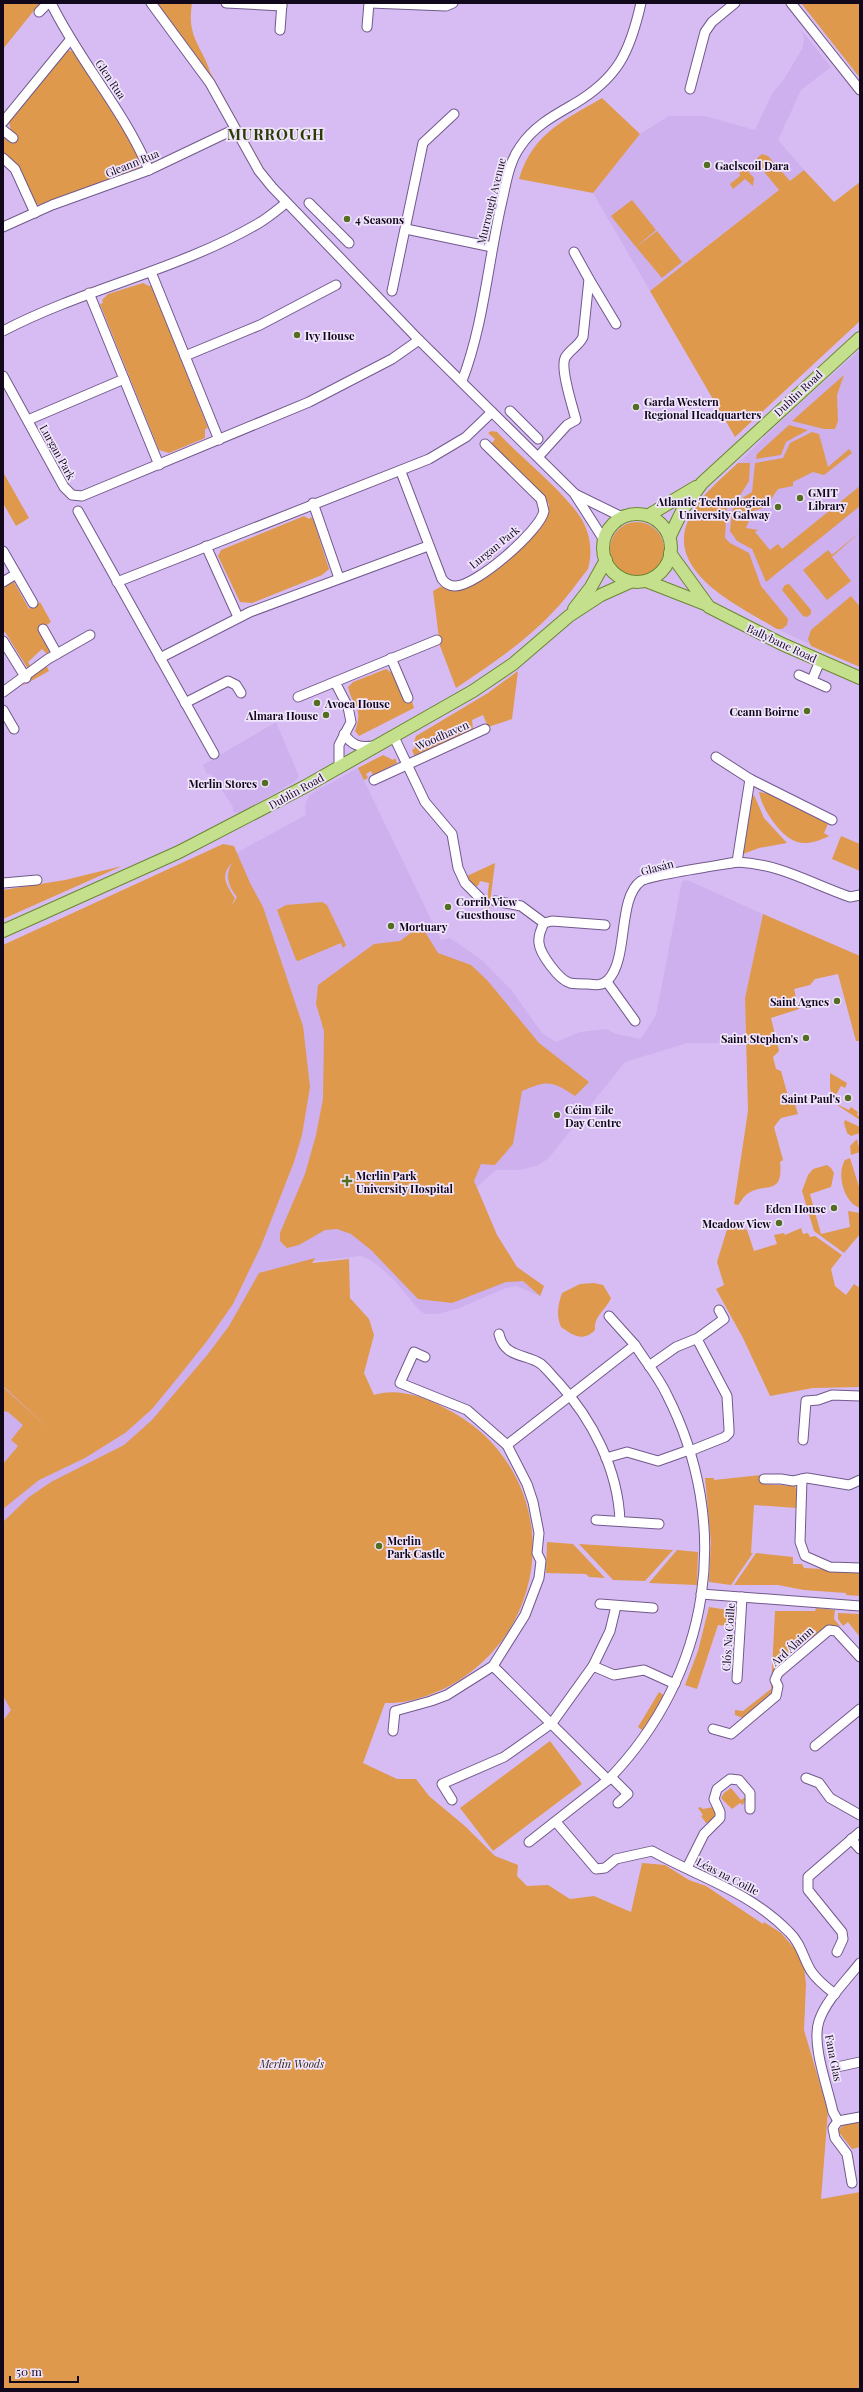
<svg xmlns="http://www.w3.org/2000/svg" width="863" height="2392" font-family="'Playfair Display',serif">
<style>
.built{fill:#cdb0ed}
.green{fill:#de994c;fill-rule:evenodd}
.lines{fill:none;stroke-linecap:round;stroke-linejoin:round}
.minor-casing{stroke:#71598b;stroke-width:11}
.major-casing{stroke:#6c8732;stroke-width:14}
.minor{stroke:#fff;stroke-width:9}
.major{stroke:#c4e08c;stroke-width:12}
.poi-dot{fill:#546e21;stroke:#f0e5fc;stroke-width:1.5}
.labels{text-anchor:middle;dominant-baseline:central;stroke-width:3.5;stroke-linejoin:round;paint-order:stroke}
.street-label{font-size:11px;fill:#12081b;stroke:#f0e5fc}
.poi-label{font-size:11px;font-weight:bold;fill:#12081b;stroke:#f0e5fc;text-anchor:start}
.park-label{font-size:11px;font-style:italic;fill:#362616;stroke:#f0e5fc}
.district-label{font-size:15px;font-weight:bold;letter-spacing:1px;fill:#2a3c04;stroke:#f0e5fc}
</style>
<rect width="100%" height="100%" fill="#d7bcf4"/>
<!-- built -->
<g class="built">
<polygon points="802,31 831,67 801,90 778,140 804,170 650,291 593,193 640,134 669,116 705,116 755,130 773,92 783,81 802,49 804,39"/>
<polygon points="860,350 860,667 777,629 710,587 693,567 685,550 684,538 691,514 706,494 797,406"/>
<polygon points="276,722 299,776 294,782 240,813 233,812 233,807 211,774 206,773 203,765"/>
<polygon points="358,768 441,940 450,938 483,961 512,991 542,1033 556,1042 580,1032 607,1029 616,1034 641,1039 656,1015 682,881 687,880 763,914 745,998 746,1043 740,1046 724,1043 687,1043 625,1062 548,1159 538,1165 521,1170 496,1170 477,1187 497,1235 517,1267 544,1286 540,1296 516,1286 506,1288 457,1309 437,1314 425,1314 420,1311 393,1279 375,1263 362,1256 315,1261 289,1272 10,1590 3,1594 3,1386 52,1432 57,1429 84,1427 99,1420 121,1419 145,1411 155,1391 153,1386 188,1269 195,1228 251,1013 244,1002 245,993 233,975 203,948 201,939 204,929 217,917 223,916 235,901 236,897 229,888 226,876 227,869 238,852 306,815 305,805 309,795"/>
<polygon points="3,1696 11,1710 3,1721"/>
</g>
<!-- green -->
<g class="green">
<polygon points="3,3 40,3 3,49"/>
<path d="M153 3H192C191 11 190 19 192 29 195 44 206 57 210 72L263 167Z"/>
<polygon points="801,3 860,3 860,78"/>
<polygon points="68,50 74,52 115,114 139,158 141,165 138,170 38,205 34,201 15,163 3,154 3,136 13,142 18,137 11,131 9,122"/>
<path d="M602 98 640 134 593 193 519 179C533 133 563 121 602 98Z"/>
<polygon points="762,154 768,156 790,181 804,170 834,202 860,182 860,321 735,437 650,291 779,190 757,163 757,158"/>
<polygon points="741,168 746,169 754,178 753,186 745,179 733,189 730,184 740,176 739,170"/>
<polygon points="632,200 656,230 636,247 611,216"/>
<polygon points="657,231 682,262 662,278 636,247"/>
<polygon points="143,283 149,286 151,285 208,428 205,429 205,438 169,453 159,450 100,304 103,303 102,300 108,294"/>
<polygon points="844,375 837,395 838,421 835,429 824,429 792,421"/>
<polygon points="789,425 808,430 786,442 781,455 756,459 757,454"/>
<path d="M492 431 497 432C520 457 574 499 585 526 591 539 592 555 588 569 577 583 566 599 553 612 525 642 490 665 456 688L440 646 433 591 442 586 452 590 465 588 537 531 548 514 549 505 545 497 491 444 495 439 488 433Z"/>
<polygon points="812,432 819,434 828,467 849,449 852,453 824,475 813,472 793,482 793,486 778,489 769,502 769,506 753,511 746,528 758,530 755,532 770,550 778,544 782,549 860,486 860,506 766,582 752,549 737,541 730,531 732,511 737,501 752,492 755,463 783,458 790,443"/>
<path d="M738 463H750L749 481 741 494 727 503 725 538 730 543 749 553 761 586 788 619 787 625 782 629H777C739 606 658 570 692 513 703 493 722 478 738 463Z"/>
<polygon points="3,472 29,518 16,526 3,503"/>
<polygon points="304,516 309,519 311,517 313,519 329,569 322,575 252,603 240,602 218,556 221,550"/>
<circle cx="637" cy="549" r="27"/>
<polygon points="860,532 832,557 851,581 827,600 803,570 828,550 832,555"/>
<polygon points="10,582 14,582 29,609 40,602 51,622 39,630 49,649 49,652 47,654 42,649 28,662 31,667 28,669 5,632 3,633 3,586"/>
<polygon points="789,584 811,610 811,614 807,617 803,616 782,590 785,585"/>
<polygon points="851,596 860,607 860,667 811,646 808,639 811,630"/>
<polygon points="46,665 49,671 22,686"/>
<path d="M386 669 392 673 405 703 412 701 414 708 359 736 355 731C364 707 353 709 348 687L353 682Z"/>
<polygon points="518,671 512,719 488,727 483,715 472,720 473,729 469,732 417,757 414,755 412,750 415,748 414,742 416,736 488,693"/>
<polygon points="383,755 393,760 395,758 397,763 373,775 371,771 366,774 368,778 364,780 358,768"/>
<path d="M759 792 769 794 828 824 824 833 829 836C803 849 789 844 772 820 766 812 761 802 759 792Z"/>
<polygon points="754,795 764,818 787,843 759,848 743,854 752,797"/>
<polygon points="841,836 860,844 860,871 832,859"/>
<path d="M223 844 234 846 250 883 263 907 303 1026 310 1087 302 1135 294 1162 261 1246 233 1304 207 1341 175 1381 152 1409 125 1433 85 1458 39 1480 3 1509V1464L18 1446 11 1440 23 1425 8 1412 3 1411V1387L52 1432 3 1386V945ZM232 863C225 876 228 885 237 897L231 907 235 898C226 885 220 875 232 863Z"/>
<polygon points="495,863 489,911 486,910 489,883 480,881 478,886 473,886 467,876"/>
<polygon points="122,866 3,919 3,890 65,880"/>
<polygon points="322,902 327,905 346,945 343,948 341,943 298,961 296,960 277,910 286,905"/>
<path d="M763 914 860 956V1041H856L838 974 815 979 810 985 794 989 799 1009 771 1018 779 1051 773 1057 776 1069 781 1071 788 1096 792 1095 798 1114 781 1118 774 1127 783 1160 780 1162C784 1198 763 1181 746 1195 743 1197 741 1202 738 1205L734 1204 748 1111 745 998Z"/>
<path d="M412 932H425L438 953 471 965 487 980 539 1043 589 1082 575 1096C552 1081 548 1080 522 1091L513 1144 495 1165 481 1164 474 1181 497 1235 517 1267 544 1286 540 1296 523 1281 506 1282 452 1303 418 1299 371 1250 351 1234 337 1229 325 1230 299 1245 287 1248 280 1241V1233L305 1174 316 1135 323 1099 324 1031 316 1004 318 985 374 944 400 941Z"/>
<polygon points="830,1073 847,1083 845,1088 841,1086 833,1100 830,1088"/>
<polygon points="834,1103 849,1110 851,1107 858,1112 857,1115 860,1117 860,1120"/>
<polygon points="845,1120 860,1127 860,1133 851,1136 847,1133 844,1123"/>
<polygon points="857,1139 860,1152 851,1155 850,1146"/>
<path d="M850 1158 860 1190V1208C844 1203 836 1174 845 1160Z"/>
<polygon points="827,1165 831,1168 834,1173 831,1187 810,1194 821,1234 850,1227 848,1211 860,1213 860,1234 844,1253 814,1231 802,1191 808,1175 813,1169"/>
<polygon points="729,1223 747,1230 754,1251 777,1244 774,1235 784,1233 785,1235 801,1228 803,1234 808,1233 810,1237 815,1236 842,1255 831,1269 835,1286 846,1295 854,1284 860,1288 860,1387 813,1388 770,1396 743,1338 716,1289 724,1285 717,1262"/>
<path d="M315 1258 312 1263 349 1259 350 1298 369 1319 374 1335 364 1373 374 1395C396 1388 423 1396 443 1407 553 1460 564 1607 464 1677 442 1692 412 1704 385 1703L363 1763 397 1779H416L429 1796 466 1827 495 1856 518 1865 517 1876 527 1886 548 1885 570 1899 594 1896 631 1912 642 1863 665 1865 689 1880 706 1886 763 1924 764 1922 781 1933 796 1950 804 1967 806 1984 804 2030 828 2111 821 2199 860 2192V2389H3V1721L11 1710 3 1696V1522L29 1497 51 1482 124 1445 152 1420 208 1354 229 1326 259 1273Z"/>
<path d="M594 1283 603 1285 611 1298C606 1310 594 1315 595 1330 583 1342 574 1336 561 1327 556 1315 558 1305 562 1293L580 1284Z"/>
<polygon points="761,1475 762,1484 795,1486 797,1492 796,1508 754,1505 751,1553 753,1553 731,1585 709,1582 711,1542 705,1478 714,1478 714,1480"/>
<polygon points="547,1542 573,1544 605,1578 589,1577 586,1574 546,1573"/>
<polygon points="579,1544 673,1550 645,1581 613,1580"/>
<polygon points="677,1550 698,1552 697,1585 649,1583"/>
<polygon points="756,1553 793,1557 793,1564 802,1564 804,1568 860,1571 860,1596 846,1595 846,1593 804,1590 778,1585 734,1585"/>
<polygon points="709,1607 728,1610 728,1626 718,1625 697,1689 685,1685 698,1651"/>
<path d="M816 1608 835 1610 834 1619 840 1626C823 1622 786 1658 775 1671L773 1691 743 1718 735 1715V1710L743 1711 771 1689 775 1611H815Z"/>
<polygon points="838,1613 860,1614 860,1637 848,1622 843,1626 838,1619"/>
<polygon points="659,1692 665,1696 642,1730 638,1727"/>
<polygon points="550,1741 582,1784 493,1851 460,1808"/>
<polygon points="731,1788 741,1800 747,1796 743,1805 740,1803 732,1809 721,1798 724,1793"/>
<polygon points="700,1807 703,1809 713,1807 717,1815 711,1823 706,1823 701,1816 703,1815 698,1808"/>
<polygon points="860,2120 860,2147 852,2149 838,2131 845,2123"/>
</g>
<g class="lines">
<defs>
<g id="minor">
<path d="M51 3C79 61 124 110 149 170"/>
<polyline points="151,3 210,83 259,171 272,187 419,340 574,493 604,540"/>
<polyline points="226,3 282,6"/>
<polyline points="370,3 446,6 453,3"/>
<polyline points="791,3 860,90"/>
<polyline points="39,12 48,3"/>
<polyline points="367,27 369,3"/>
<polyline points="280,30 282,3"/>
<polyline points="690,89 705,32 712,22 735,3"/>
<polyline points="3,122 70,40"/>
<polyline points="3,130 13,138"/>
<polyline points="3,158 15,169 35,213"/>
<polyline points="309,203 349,243"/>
<polyline points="3,227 52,205 149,170 235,129"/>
<polyline points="406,229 492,247"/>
<polyline points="151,272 219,440"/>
<polyline points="589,279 616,324"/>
<polyline points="392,291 423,143 454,114"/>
<polyline points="89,293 159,465"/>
<path d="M3 331C85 288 179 270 259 223 269 217 277 210 286 203"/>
<polyline points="185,356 260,325 336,285"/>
<polyline points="3,376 64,487 72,495 82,496 309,402 392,359 419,340"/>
<path d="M462 381C484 324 488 261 502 201 506 184 509 162 520 147 533 127 553 116 574 104 618 78 630 52 641 3"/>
<polyline points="510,411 538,439"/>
<polyline points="28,420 124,379"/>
<path d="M538 457 567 425 576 420C573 408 560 369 565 358 569 350 579 346 583 337L589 279 574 252"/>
<path d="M401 472 442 579C445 583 449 586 455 586 475 587 540 531 544 511L541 499 485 444"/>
<polyline points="575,494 622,517"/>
<polyline points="313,503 339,578"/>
<polyline points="78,511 214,754"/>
<polyline points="206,546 238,617"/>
<polyline points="3,551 33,603"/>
<polyline points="3,582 16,574"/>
<polyline points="117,582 429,459 466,437 492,412"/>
<polyline points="43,629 57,654"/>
<polyline points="3,641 26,678"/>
<polyline points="160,658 250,612 428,546"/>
<polyline points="391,658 408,698"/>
<polyline points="799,675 826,687"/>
<polyline points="812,680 820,661"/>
<polyline points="335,682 348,707 351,722 339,745 339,767"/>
<polyline points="3,692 48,659 90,635"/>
<polyline points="298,697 437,640"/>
<polyline points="185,703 228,681 236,685 241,693"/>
<polyline points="3,710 14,729"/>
<path d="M344 734C352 745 359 748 373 746"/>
<polyline points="394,737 425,802 452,834 458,868 465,883 484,902"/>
<polyline points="716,757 750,779 832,820"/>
<polyline points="374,780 485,729"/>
<polyline points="737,862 750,779"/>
<polyline points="3,883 37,880"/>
<polyline points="495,901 521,906 544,923"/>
<path d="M605 925 552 921 544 923C541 929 538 936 539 943 540 954 559 980 570 983 575 984 582 984 588 984 595 985 602 986 608 980 629 959 617 898 641 881 651 875 721 865 737 862 780 864 810 883 850 897L860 895"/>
<polyline points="607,982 635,1021"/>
<polyline points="609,1316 635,1345"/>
<path d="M499 1334C505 1359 526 1353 541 1364 547 1369 552 1376 558 1382 592 1419 618 1469 620 1521"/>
<polyline points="649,1366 676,1347 698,1338 724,1319 719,1310"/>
<polyline points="803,1440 806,1401 818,1400 832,1395 860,1396"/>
<polyline points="690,1451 725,1437 729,1433 729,1429 727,1396 697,1339"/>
<polyline points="606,1458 627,1452 658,1461 689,1450"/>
<polyline points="764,1479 781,1479 793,1481 807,1478 849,1485 860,1480"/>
<polyline points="802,1479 800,1542 805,1556 830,1567 860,1568"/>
<polyline points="596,1520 659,1524"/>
<polyline points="701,1594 860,1606"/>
<polyline points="600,1604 653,1608"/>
<path d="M493 1666 608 1780C711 1674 734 1525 666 1393 658 1376 645 1361 635 1345L507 1445"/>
<polyline points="593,1666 614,1675 644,1670 675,1684"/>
<polyline points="737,1679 742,1597"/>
<polyline points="713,1729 731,1734 776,1696 778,1686 775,1680 778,1673 829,1630 836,1631 860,1657"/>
<polyline points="393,1731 395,1711 431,1701 447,1695 493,1666 525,1615 539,1578 541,1561 537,1553 539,1533 533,1502 527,1484 507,1445 467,1410 400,1383 414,1352 425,1357"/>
<polyline points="815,1746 860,1709"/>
<polyline points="611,1777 628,1794 618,1803"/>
<polyline points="806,1778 819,1783 830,1798 860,1815"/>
<polyline points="452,1800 442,1784 504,1757 552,1723 593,1666 610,1631 616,1606"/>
<path d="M556 1822 596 1869 605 1868 616 1859 652 1851C700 1878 749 1891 789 1932 801 1943 803 1958 811 1971 817 1980 827 1988 835 1994"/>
<polyline points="851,1839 860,1849"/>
<polyline points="529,1842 608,1780"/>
<polyline points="687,1868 704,1834 720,1818 720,1812 714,1799 717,1789 730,1779 739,1780 750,1793 750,1809"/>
<polyline points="837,1952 843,1939 842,1932 808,1890 808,1877 860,1832"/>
<polyline points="837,2067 860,2062"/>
<path d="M838 2121 833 2112C828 2088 811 2044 819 2021 826 2000 846 1981 860 1963"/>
<polyline points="852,2183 847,2154 835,2138 833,2128 838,2121 860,2117"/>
</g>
<g id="major">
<circle cx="637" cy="548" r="34"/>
<polyline points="649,515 696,487"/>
<polyline points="670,536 683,509 702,483 860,338"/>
<polyline points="670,553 709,607 782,644 860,678"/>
<polyline points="646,581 705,604"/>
<polyline points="574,609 591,587 606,560"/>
<polyline points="3,931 179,852 306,786 473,691 513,664 569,616 601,595 630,582"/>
</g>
</defs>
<!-- minor casing -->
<use href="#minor" class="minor-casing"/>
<!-- major casing -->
<use href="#major" class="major-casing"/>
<!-- minor -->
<use href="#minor" class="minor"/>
<!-- major -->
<use href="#major" class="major"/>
</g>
<!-- markers -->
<g class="poi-dot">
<circle cx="707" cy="165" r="4"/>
<circle cx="347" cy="219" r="4"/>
<circle cx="297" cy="335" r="4"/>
<circle cx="636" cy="407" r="4"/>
<circle cx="800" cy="498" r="4"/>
<circle cx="778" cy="507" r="4"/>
<circle cx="317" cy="703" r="4"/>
<circle cx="807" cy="711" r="4"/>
<circle cx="326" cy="715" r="4"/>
<circle cx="265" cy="783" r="4"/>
<circle cx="448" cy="907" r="4"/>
<circle cx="391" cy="926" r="4"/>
<circle cx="837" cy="1001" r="4"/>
<circle cx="806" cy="1038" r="4"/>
<circle cx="848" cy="1098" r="4"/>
<circle cx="557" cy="1115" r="4"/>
<path d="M345 1175h4v4h4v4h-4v4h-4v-4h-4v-4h4z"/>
<circle cx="834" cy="1208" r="4"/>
<circle cx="779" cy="1223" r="4"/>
<circle cx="379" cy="1546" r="4"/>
</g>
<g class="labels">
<!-- street labels -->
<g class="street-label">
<text transform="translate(111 79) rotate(56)">Glen Rua</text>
<text transform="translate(132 163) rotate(-22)">Gleann Rua</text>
<text transform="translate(491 201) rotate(-76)">Murrough Avenue</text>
<text transform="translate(798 393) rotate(-43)">Dublin Road</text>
<text transform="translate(58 452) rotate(61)">Lurgan Park</text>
<text transform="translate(494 547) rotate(-39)">Lurgan Park</text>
<text transform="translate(782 643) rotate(25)">Ballybane Road</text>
<text transform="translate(442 735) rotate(-24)">Woodhaven</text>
<text transform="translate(296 791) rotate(-29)">Dublin Road</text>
<text transform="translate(657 867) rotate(-15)">Glasán</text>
<text transform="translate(728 1637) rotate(-86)">Clós Na Coille</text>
<text transform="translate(792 1646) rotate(-42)">Ard Álainn</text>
<text transform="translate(728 1876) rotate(27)">Léas na Coille</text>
<text transform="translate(834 2058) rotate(79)">Fana Glas</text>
</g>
<!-- poi labels -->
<g class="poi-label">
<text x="715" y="165">Gaelscoil Dara</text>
<text x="355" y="219">4 Seasons</text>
<text x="305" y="335">Ivy House</text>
<text x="644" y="401">Garda Western<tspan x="644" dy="13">Regional Headquarters</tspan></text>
<text x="808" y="492">GMIT<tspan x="808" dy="13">Library</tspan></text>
<text x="770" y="501" text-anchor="end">Atlantic Technological<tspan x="770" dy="13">University Galway</tspan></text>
<text x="325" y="703">Avoca House</text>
<text x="799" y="711" text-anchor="end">Ceann Boirne</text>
<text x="318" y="715" text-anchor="end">Almara House</text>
<text x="257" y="783" text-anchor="end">Merlin Stores</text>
<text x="456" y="901">Corrib View<tspan x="456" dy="13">Guesthouse</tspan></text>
<text x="399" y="926">Mortuary</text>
<text x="829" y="1001" text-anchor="end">Saint Agnes</text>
<text x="798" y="1038" text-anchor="end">Saint Stephen's</text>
<text x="840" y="1098" text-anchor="end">Saint Paul's</text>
<text x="565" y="1109">Céim Eile<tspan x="565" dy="13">Day Centre</tspan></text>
<text x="356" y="1175">Merlin Park<tspan x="356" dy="13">University Hospital</tspan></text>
<text x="826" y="1208" text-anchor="end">Eden House</text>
<text x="771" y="1223" text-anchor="end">Meadow View</text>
<text x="387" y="1540">Merlin<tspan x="387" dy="13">Park Castle</tspan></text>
</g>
<!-- park labels -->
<g class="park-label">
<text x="292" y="2063">Merlin Woods</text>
</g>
<!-- district labels -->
<g class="district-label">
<text x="276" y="134">MURROUGH</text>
</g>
</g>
<!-- border -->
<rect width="863" height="2392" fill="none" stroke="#12081b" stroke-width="8"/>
<!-- scale -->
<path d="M10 2376v6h68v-6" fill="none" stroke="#12081b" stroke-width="2"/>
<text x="16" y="2376" font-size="12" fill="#12081b" stroke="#f0e5fc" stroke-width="3" paint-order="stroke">50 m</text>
</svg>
